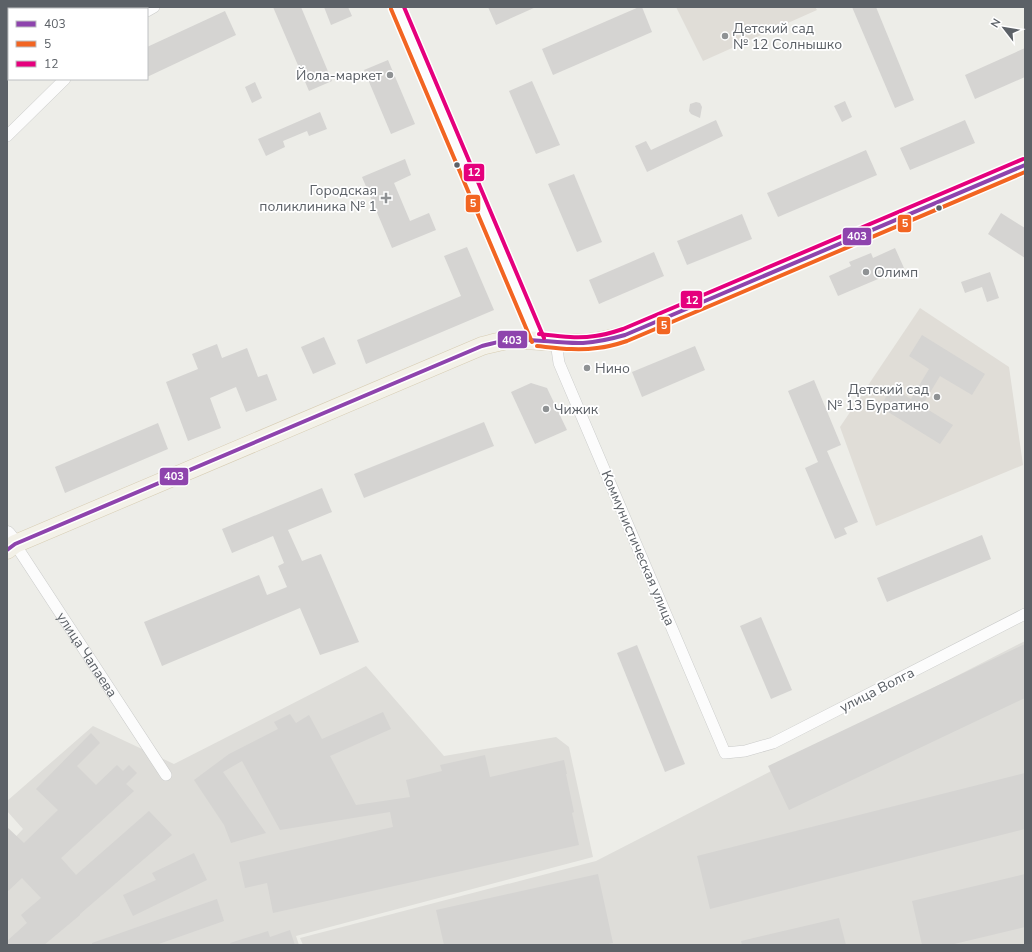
<svg xmlns="http://www.w3.org/2000/svg" width="1032" height="952" font-family="'Nunito Sans',sans-serif">
<style>
.industrial{fill:#deddd9}
.education{fill:#e0ddd7}
.building{fill:#d5d4d2}
.lines{fill:none;stroke-linecap:round;stroke-linejoin:round}
.street-casing{stroke:#cacbca;stroke-width:12}
.secondary-casing{stroke:#c9cac9;stroke-width:17}
.primary-casing{stroke:#d7cdb4;stroke-width:19}
.street{stroke:#fcfcfc;stroke-width:11}
.secondary{stroke:#fcfcfc;stroke-width:16}
.primary{stroke:#f3f1e8;stroke-width:18}
.bus-1-casing{stroke:#fff;stroke-width:7}
.bus-2-casing{stroke:#fff;stroke-width:7}
.bus-3-casing{stroke:#fff;stroke-width:7}
.bus-1{stroke:#8e44ad;stroke-width:4}
.bus-2{stroke:#f26522;stroke-width:4}
.bus-3{stroke:#e5007d;stroke-width:4}
.poi-dot{fill:#8f9294;stroke:#fff;stroke-width:1.5}
.bus-dot{fill:#5c6167;stroke:#fff;stroke-width:1.5}
.labels{text-anchor:middle;dominant-baseline:central;stroke-width:3.5;stroke-linejoin:round;paint-order:stroke}
.poi-label{font-size:14px;fill:#5c6167;stroke:#fff;text-anchor:start}
.street-label{font-size:14px;fill:#5c6167;stroke:#fff}
.line-badge{stroke:#fff;stroke-width:1.5}
.badge-label{font-size:11px;text-anchor:middle;font-weight:bold;fill:#fff}
</style>
<rect width="100%" height="100%" fill="#edede8"/>
<!-- industrial -->
<g class="industrial">
<polygon points="1025,641 1025,945 303,945 300,938 596,861"/>
<polygon points="366,666 444,756 556,737 569,747 593,857 296,936 299,945 7,945 7,846 23,829 7,811 7,801 93,726 174,764"/>
</g>
<!-- education -->
<g class="education">
<polygon points="676,7 815,7 817,10 703,61"/>
<polygon points="920,308 1009,367 1023,465 876,526 840,427"/>
</g>
<!-- building -->
<g class="building">
<polygon points="273,7 301,7 332,81 309,91"/>
<polygon points="324,7 348,7 352,16 331,25"/>
<polygon points="488,7 536,7 496,25"/>
<polygon points="639,7 642,7 652,32 553,75 542,49"/>
<polygon points="852,7 876,7 914,100 895,108"/>
<polygon points="225,11 236,35 147,77 147,47"/>
<polygon points="1025,48 1025,77 975,99 965,75"/>
<polygon points="388,60 415,124 391,134 364,70"/>
<polygon points="532,81 560,145 536,154 509,91"/>
<polygon points="255,82 262,98 252,103 245,87"/>
<polygon points="845,101 852,117 842,122 834,106"/>
<polygon points="696,102 700,103 702,107 700,118 691,114 689,111 690,104"/>
<polygon points="320,112 327,129 309,136 307,131 283,141 285,147 266,156 258,139"/>
<polygon points="716,120 723,136 647,172 635,146 646,141 651,150"/>
<polygon points="965,120 975,143 910,170 900,148"/>
<polygon points="866,150 877,175 778,217 767,193"/>
<polygon points="405,159 411,175 394,183 410,221 429,213 436,230 392,248 362,177"/>
<polygon points="574,174 602,242 577,252 548,184"/>
<polygon points="1001,213 1025,228 1025,258 988,234"/>
<polygon points="742,214 752,239 687,265 677,241"/>
<polygon points="467,247 494,310 366,364 357,340 461,296 444,256"/>
<polygon points="895,248 904,268 838,296 829,276 851,266 849,262 871,253 873,258"/>
<polygon points="654,252 664,276 599,304 589,280"/>
<polygon points="990,272 999,298 987,302 982,287 965,293 961,282"/>
<polygon points="922,335 985,374 972,395 940,376 922,406 953,425 940,444 880,407 892,387 911,399 929,369 909,356"/>
<polygon points="324,337 336,364 313,374 301,347"/>
<polygon points="217,344 222,358 247,348 258,377 267,374 277,400 246,412 236,387 210,398 221,428 188,441 166,382 198,369 192,354"/>
<polygon points="695,346 705,370 642,397 632,372"/>
<polygon points="814,380 841,445 827,451 858,522 844,528 847,534 835,539 805,468 818,462 788,391"/>
<polygon points="531,383 547,388 567,430 535,444 511,392"/>
<polygon points="484,422 494,446 364,498 354,474"/>
<polygon points="158,423 168,449 65,493 55,467"/>
<polygon points="322,488 332,512 288,530 302,561 321,554 359,642 320,655 300,608 162,666 144,622 259,575 267,595 287,587 278,566 284,563 273,536 232,553 222,529"/>
<polygon points="982,535 991,559 887,602 877,578"/>
<polygon points="761,617 792,690 771,699 740,626"/>
<polygon points="1025,644 1025,698 789,810 768,766"/>
<polygon points="637,645 685,764 665,772 617,653"/>
<polygon points="383,712 391,729 330,756 356,805 410,797 406,780 442,771 440,765 485,755 490,777 564,760 567,774 566,774 574,812 572,813 579,845 273,913 267,883 245,888 239,862 393,827 390,812 280,830 242,761 223,772 266,833 231,843 224,825 194,780 229,754 278,729 274,722 290,714 296,723 309,715 322,739"/>
<polygon points="91,733 100,743 77,766 96,785 117,765 123,771 129,765 137,773 126,784 134,791 61,858 76,875 149,811 172,835 80,914 80,915 44,945 7,945 7,941 27,923 21,915 41,898 22,878 7,892 7,827 24,843 58,810 36,789"/>
<polygon points="1025,773 1025,829 710,909 697,856"/>
<polygon points="194,853 207,880 133,916 123,895 156,880 152,873"/>
<polygon points="598,874 613,943 604,945 444,945 436,910"/>
<polygon points="1025,874 1025,927 950,945 922,945 912,901"/>
<polygon points="217,899 224,921 156,945 92,945 92,943"/>
<polygon points="839,918 846,945 742,945 741,941"/>
<polygon points="290,930 295,945 231,945 230,943 268,931 270,937"/>
</g>
<g class="lines">
<defs>
<g id="street">
<polyline points="397,7 538,340"/>
<polyline points="147,11 154,7"/>
<polyline points="7,136 65,79"/>
<polyline points="556,342 559,363 725,753 745,751 773,743 1025,614"/>
<path id="s1" d="M15 544 166 775"/>
</g>
<polyline id="secondary" points="7,534 15,544"/>
<path id="primary" d="M7 550 15 544 482 346C490 344 500 341 509 340 531 339 553 343 576 343 593 343 608 340 625 335L1025 165"/>
</defs>
<!-- street casing -->
<use href="#street" class="street-casing"/>
<!-- secondary casing -->
<use href="#secondary" class="secondary-casing"/>
<!-- primary casing -->
<use href="#primary" class="primary-casing"/>
<!-- street -->
<use href="#street" class="street"/>
<!-- secondary -->
<use href="#secondary" class="secondary"/>
<!-- primary -->
<use href="#primary" class="primary"/>
<defs>
<path id="bus-1" d="M7 550 15 544 482 346C491 344 500 341 509 340 534 338 558 344 583 343 597 342 611 339 625 335L1025 165"/>
<g id="bus-2">
<polyline points="391,9 532,342"/>
<path d="M537 346C557 348 577 351 597 348 607 347 618 344 627 341L1025 172"/>
</g>
<g id="bus-3">
<polyline points="404,7 544,338"/>
<path d="M539 334C557 336 577 339 595 336 605 335 614 332 623 329L1023 159"/>
</g>
</defs>
<!-- bus-1 casing -->
<use href="#bus-1" class="bus-1-casing"/>
<!-- bus-2 casing -->
<use href="#bus-2" class="bus-2-casing"/>
<!-- bus-3 casing -->
<use href="#bus-3" class="bus-3-casing"/>
<!-- bus-1 -->
<use href="#bus-1" class="bus-1"/>
<!-- bus-2 -->
<use href="#bus-2" class="bus-2"/>
<!-- bus-3 -->
<use href="#bus-3" class="bus-3"/>
</g>
<!-- markers -->
<g class="poi-dot">
<circle cx="725" cy="36" r="4"/>
<circle cx="390" cy="75" r="4"/>
<path d="M384 192h4v4h4v4h-4v4h-4v-4h-4v-4h4z"/>
<circle cx="866" cy="272" r="4"/>
<circle cx="587" cy="368" r="4"/>
<circle cx="937" cy="397" r="4"/>
<circle cx="546" cy="409" r="4"/>
</g>
<g class="bus-dot">
<circle cx="457" cy="165" r="3.5"/>
<circle cx="939" cy="208" r="3.5"/>
</g>
<g class="labels">
<!-- poi labels -->
<g class="poi-label">
<text x="733" y="28">Детский сад<tspan x="733" dy="16">№ 12 Солнышко</tspan></text>
<text x="382" y="75" text-anchor="end">Йола-маркет</text>
<text x="377" y="190" text-anchor="end">Городская<tspan x="377" dy="16">поликлиника № 1</tspan></text>
<text x="874" y="272">Олимп</text>
<text x="595" y="368">Нино</text>
<text x="929" y="389" text-anchor="end">Детский сад<tspan x="929" dy="16">№ 13 Буратино</tspan></text>
<text x="554" y="409">Чижик</text>
</g>
<!-- street labels -->
<g class="street-label">
<text transform="translate(638 548) rotate(67)">Коммунистическая улица</text>
<text stroke="none"><textPath href="#s1" startOffset="132">улица Чапаева</textPath></text>
<text transform="translate(877 690) rotate(-27)">улица Волга</text>
</g>
</g>
<g class="line-badge">
<rect x="463" y="163" width="22" height="19" rx="4" fill="#e5007d"/>
<rect x="465" y="194" width="16" height="19" rx="4" fill="#f26522"/>
<rect x="897" y="214" width="15" height="19" rx="4" fill="#f26522"/>
<rect x="842" y="227" width="30" height="19" rx="4" fill="#8e44ad"/>
<rect x="680" y="290" width="23" height="19" rx="4" fill="#e5007d"/>
<rect x="656" y="316" width="15" height="19" rx="4" fill="#f26522"/>
<rect x="497" y="330" width="31" height="19" rx="4" fill="#8e44ad"/>
<rect x="159" y="467" width="30" height="19" rx="4" fill="#8e44ad"/>
</g>
<g class="badge-label">
<text x="474" y="176">12</text>
<text x="473" y="207">5</text>
<text x="905" y="227">5</text>
<text x="857" y="240">403</text>
<text x="692" y="304">12</text>
<text x="664" y="329">5</text>
<text x="512" y="344">403</text>
<text x="174" y="480">403</text>
</g>
<!-- border -->
<rect width="1032" height="952" fill="none" stroke="#5c6167" stroke-width="16"/>
<!-- legend -->
<rect x="8" y="8" width="140" height="72" fill="#ffffff" stroke="#bec0c2"/>
<rect x="16" y="21" width="20" height="6" fill="#8e44ad" stroke="#bec0c2"/>
<text x="44" y="28" font-size="12" fill="#5c6167">403</text>
<rect x="16" y="41" width="20" height="6" fill="#f26522" stroke="#bec0c2"/>
<text x="44" y="48" font-size="12" fill="#5c6167">5</text>
<rect x="16" y="61" width="20" height="6" fill="#e5007d" stroke="#bec0c2"/>
<text x="44" y="68" font-size="12" fill="#5c6167">12</text>
<!-- north arrow -->
<g transform="translate(1004 28) rotate(301)" stroke="#ffffff" stroke-width="3" paint-order="stroke">
<path d="M0-3L7 15L0 10L-7 15Z" fill="#5c6167"/>
<text y="-6" font-size="11" font-weight="bold" text-anchor="middle" fill="#5c6167">N</text>
</g>
</svg>
